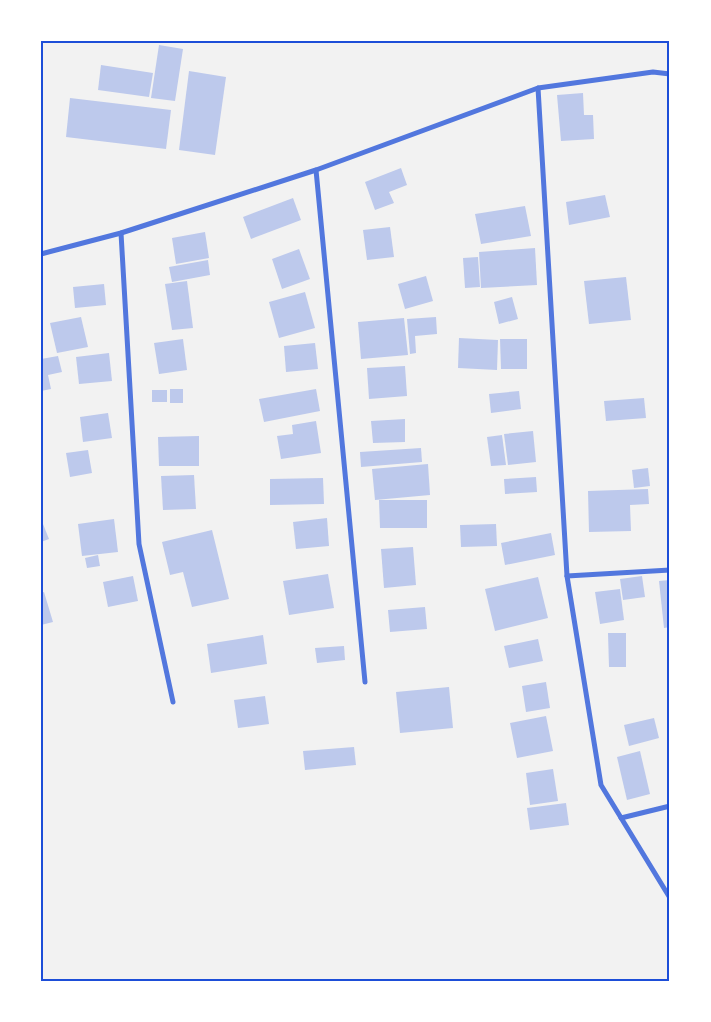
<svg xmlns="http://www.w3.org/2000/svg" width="711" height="1022" font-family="'PT Sans',sans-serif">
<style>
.building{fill:#bdc9ec}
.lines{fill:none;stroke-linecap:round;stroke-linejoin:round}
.minor{stroke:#5277de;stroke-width:5}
.neatline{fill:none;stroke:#1d4ed8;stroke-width:2}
</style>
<rect width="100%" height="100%" fill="#f2f2f2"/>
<!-- building -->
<g class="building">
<polygon points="159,45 183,49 175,101 151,98"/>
<polygon points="101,65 153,73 149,97 98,90"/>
<polygon points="189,71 226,77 215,155 179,150"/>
<polygon points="583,93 584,115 593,115 594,139 561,141 557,95"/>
<polygon points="70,98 171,110 166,149 66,137"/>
<polygon points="401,168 407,185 389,192 394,203 375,210 365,182"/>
<polygon points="605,195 610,217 569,225 566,202"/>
<polygon points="293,198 301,220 251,239 243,217"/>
<polygon points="525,206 531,236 481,244 475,214"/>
<polygon points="390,227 394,257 367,260 363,230"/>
<polygon points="205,232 209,258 176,264 172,238"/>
<polygon points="535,248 537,285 481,288 479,252"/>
<polygon points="299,249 310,279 282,289 272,259"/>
<polygon points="478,257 480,287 465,288 463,258"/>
<polygon points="208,260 210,275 172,282 169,267"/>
<polygon points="426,276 433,301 405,309 398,284"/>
<polygon points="626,277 631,320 589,324 584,281"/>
<polygon points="187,281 193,328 172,330 165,284"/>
<polygon points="104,284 106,305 75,308 73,287"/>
<polygon points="305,292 315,328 279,338 269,302"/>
<polygon points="512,297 518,319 499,324 494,302"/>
<polygon points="81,317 88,347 57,353 50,323"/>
<polygon points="436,317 437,334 415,336 416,353 410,354 407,319"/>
<polygon points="404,318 408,355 361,359 358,322"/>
<polygon points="459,338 498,340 497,370 458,368"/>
<polygon points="183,339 187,370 159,374 154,343"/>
<polygon points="500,339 527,339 527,369 501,369"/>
<polygon points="315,343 318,369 286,372 284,346"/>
<polygon points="109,353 112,381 79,384 76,357"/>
<polygon points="58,356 62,372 48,375 51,389 41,391 41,359"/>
<polygon points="405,366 407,396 369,399 367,368"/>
<rect x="170" y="389" width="13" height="14"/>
<polygon points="316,389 320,411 264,422 259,399"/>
<rect x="152" y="390" width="15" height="12"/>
<polygon points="519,391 521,409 491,413 489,394"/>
<polygon points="644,398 646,418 606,421 604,401"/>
<polygon points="108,413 112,438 83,442 80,417"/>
<polygon points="405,419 405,442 373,443 371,421"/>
<polygon points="316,421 321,453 281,459 277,436 293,434 292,425"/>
<polygon points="533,431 536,462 508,465 504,434"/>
<polygon points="502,435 506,465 491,466 487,437"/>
<polygon points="199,436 199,466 159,466 158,437"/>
<polygon points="421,448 422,462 361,467 360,452"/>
<polygon points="88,450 92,473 70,477 66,453"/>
<polygon points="428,464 430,495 375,500 372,469"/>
<polygon points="648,468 650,486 634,488 632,470"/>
<polygon points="194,475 196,509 163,510 161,476"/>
<polygon points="536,477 537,492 505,494 504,479"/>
<polygon points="323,478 324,504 270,505 270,479"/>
<polygon points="648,489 649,504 630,505 631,531 589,532 588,491"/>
<polygon points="379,500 427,500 427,528 380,528"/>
<polygon points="327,518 329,546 296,549 293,522"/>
<polygon points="41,519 49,539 41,542"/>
<polygon points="114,519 118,552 82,556 78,524"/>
<polygon points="496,524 497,546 461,547 460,525"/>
<polygon points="212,530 229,599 192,607 183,572 170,575 162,542"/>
<polygon points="551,533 555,555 505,565 501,543"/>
<polygon points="413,547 416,585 384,588 381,549"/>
<polygon points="98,555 100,566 87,568 85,558"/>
<polygon points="328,574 334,608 289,615 283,581"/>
<polygon points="133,576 138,601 108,607 103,582"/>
<polygon points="642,576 645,597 623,600 620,579"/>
<polygon points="538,577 548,618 495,631 485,589"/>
<polygon points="670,580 670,627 664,628 659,581"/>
<polygon points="620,589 624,620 600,624 595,592"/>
<polygon points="44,592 53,622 41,625 41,593"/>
<polygon points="425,607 427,629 390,632 388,610"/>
<polygon points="608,633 626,633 626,667 609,667"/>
<polygon points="263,635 267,664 211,673 207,644"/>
<polygon points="538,639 543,661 509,668 504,646"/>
<polygon points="344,646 345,660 317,663 315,648"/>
<polygon points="546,682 550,708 526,712 522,686"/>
<polygon points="449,687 453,728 400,733 396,692"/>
<polygon points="265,696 269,724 238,728 234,700"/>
<polygon points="546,716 553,751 517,758 510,723"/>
<polygon points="654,718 659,738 629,746 624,725"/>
<polygon points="354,747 356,765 305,770 303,751"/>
<polygon points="640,751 650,794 627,800 617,757"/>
<polygon points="553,769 558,801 530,805 526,773"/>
<polygon points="566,803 569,825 530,830 527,808"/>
</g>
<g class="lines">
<!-- minor -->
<g class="minor">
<polyline points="538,88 567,576 601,785 670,898"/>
<polyline points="316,170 365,682"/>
<polyline points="121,233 139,544 173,702"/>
<polyline points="41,254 121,233 316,170 538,88 653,72 670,74"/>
<polyline points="567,576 670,570"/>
<polyline points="621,818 670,806"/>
</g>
</g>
<!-- border -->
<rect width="711" height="1022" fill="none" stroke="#ffffff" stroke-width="85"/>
<rect x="42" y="42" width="626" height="938" class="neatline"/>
</svg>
